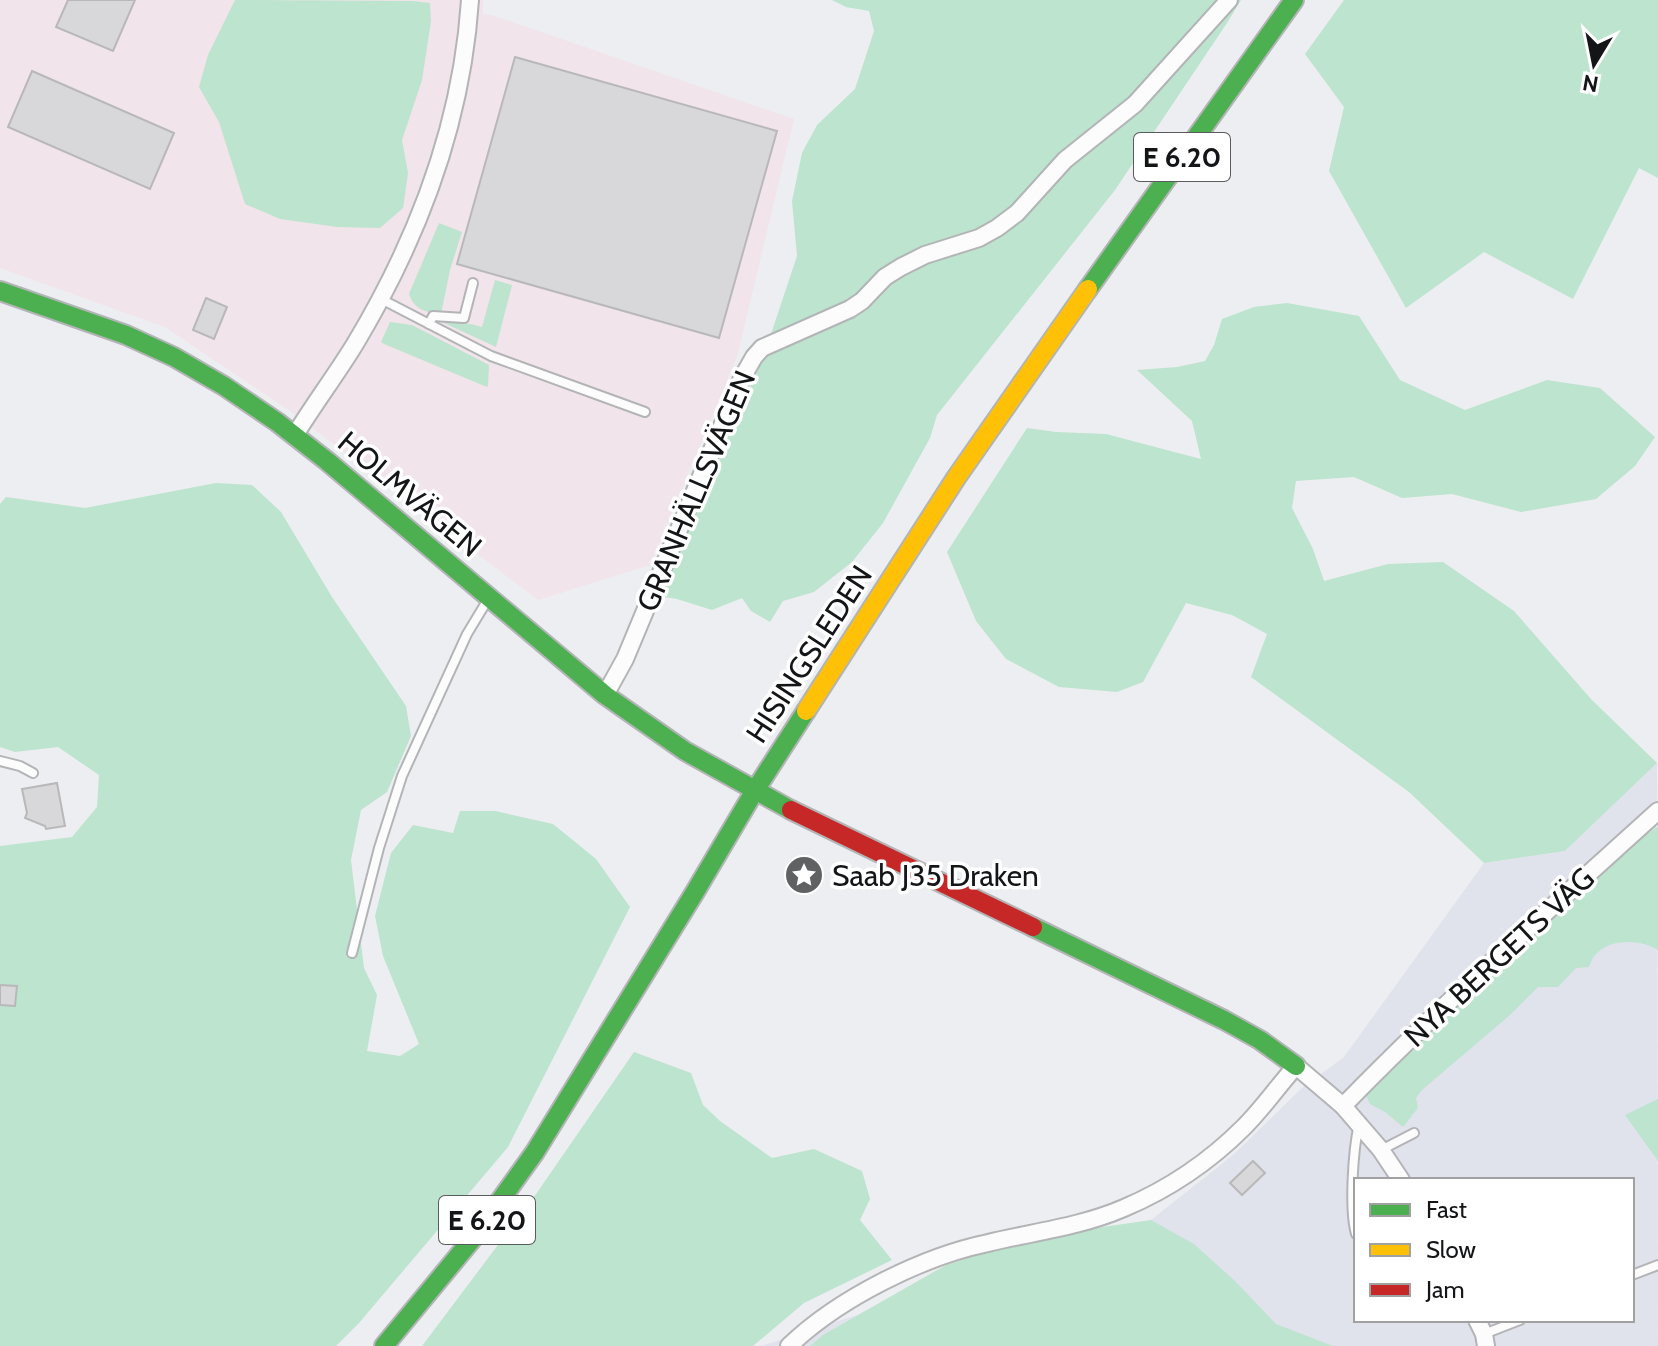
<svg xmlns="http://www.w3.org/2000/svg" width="1658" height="1346" font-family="Cabin,sans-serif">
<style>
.built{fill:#e0e3ec;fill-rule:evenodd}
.industrial{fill:#f1e4ea}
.green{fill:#bde4ce}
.building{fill:#d8d7d9;stroke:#b9b8b9;stroke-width:2}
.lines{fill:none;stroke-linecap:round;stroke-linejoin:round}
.lane-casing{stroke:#b3b4b6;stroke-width:12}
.street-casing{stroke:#b3b4b6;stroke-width:20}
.fast-casing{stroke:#b3b4b6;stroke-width:22}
.slow-casing{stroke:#b3b4b6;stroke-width:22}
.jam-casing{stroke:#b3b4b6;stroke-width:22}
.lane{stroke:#fcfcfd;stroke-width:8}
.street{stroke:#fcfcfd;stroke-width:16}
.fast{stroke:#4caf50;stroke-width:18}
.slow{stroke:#ffc107;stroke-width:18}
.jam{stroke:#c62828;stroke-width:18}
.labels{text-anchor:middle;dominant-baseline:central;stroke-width:7;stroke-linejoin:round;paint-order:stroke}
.shield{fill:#fff;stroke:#5a5b5d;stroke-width:2}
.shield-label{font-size:28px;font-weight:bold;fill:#141517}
.street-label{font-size:30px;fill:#141517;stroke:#fff}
.poi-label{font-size:30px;fill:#141517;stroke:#fff;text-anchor:start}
</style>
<rect width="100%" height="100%" fill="#edeef1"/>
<!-- built -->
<path class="built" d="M1657 763 1658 1346H761L1151 1220 1233 1155 1302 1088 1344 1057 1484 863 1565 851ZM1356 1180H1632V1320H1356Z"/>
<!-- industrial -->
<polygon class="industrial" points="0,0 483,0 483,14 495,16 794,119 737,357 650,565 538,600 293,413 165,327 0,268"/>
<!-- green -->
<g class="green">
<polygon points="235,0 413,1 430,3 431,21 422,80 402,140 408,173 403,208 380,228 337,227 280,219 245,204 219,122 199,87 208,55"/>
<polygon points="832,0 1241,0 1227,23 1115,190 937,415 930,438 883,523 852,562 814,592 783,601 770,622 751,611 742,598 712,610 677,599 658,596 669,566 762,361 797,256 792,201 802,153 817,125 855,89 874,31 869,11 846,7"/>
<polygon points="1344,0 1658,0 1658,178 1639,168 1573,299 1484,252 1406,308 1329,171 1344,107 1305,54"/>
<path d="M439 223 462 232 450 270 441 314C426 312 414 310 409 294Z"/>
<polygon points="495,280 512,285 496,347 442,322 471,324 482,327"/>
<polygon points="1287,303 1359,316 1400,380 1465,410 1547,380 1600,388 1655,437 1635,466 1596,499 1521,512 1452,494 1402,498 1354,477 1296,481 1292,508 1313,549 1324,581 1388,564 1443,562 1514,611 1591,699 1657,763 1565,851 1484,863 1409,792 1251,677 1267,634 1232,615 1186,603 1143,682 1117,692 1059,687 1006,659 976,621 947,552 1027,428 1056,432 1106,434 1201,459 1192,421 1137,370 1177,367 1205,361 1214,345 1222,319 1254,307"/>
<polygon points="390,322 412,325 489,365 488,386 487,387 384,344 381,342"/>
<polygon points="216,483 252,485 281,512 332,597 406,706 411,736 387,792 361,810 351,860 364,968 377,995 367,1051 400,1056 419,1044 383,956 375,916 391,853 413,825 453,833 460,811 495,811 553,824 596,859 630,907 508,1147 359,1323 336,1346 0,1346 0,846 72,837 97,807 99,775 58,747 15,752 0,747 0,504 6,497 85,508"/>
<path d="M1658 827V950C1641 939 1609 938 1595 955 1592 958 1591 963 1589 967L1576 968 1558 987H1538L1510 1015 1422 1090 1416 1098 1418 1108 1403 1127 1385 1112 1370 1104 1366 1096 1374 1083 1637 840Z"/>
<polygon points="634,1052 691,1073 703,1105 720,1121 772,1158 814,1149 862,1171 870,1199 860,1220 892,1260 804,1303 753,1346 422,1346 534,1197"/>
<polygon points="1658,1099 1658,1161 1625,1115"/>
<polygon points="1151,1220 1194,1244 1235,1281 1276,1324 1333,1346 810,1346 823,1335 946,1265 1027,1238"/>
</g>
<!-- building -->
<g class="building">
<polygon points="68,0 135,0 113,51 56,27"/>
<polygon points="515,57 777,131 719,338 457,264"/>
<polygon points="32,71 174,133 150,189 8,127"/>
<polygon points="206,298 227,307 214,339 193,330"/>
<polygon points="57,783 65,826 46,829 45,826 25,818 27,813 22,789"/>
<polygon points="0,985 17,986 15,1006 0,1005"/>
<polygon points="1253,1161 1265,1173 1242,1195 1230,1183"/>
</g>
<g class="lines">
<defs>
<g id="lane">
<polyline points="381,299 491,356 645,412"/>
<polyline points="429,324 433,316 464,318 473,283"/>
<polyline points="0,761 20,766 33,773"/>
<polyline points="352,953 379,848 402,776 467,634 487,601"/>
<polyline points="1381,1150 1414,1133"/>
<path d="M1356 1234C1349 1209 1353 1150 1359 1124"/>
<polyline points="1632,1275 1658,1265"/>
<polyline points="1484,1334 1520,1320"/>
</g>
<g id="street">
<path d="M295 435C314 404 336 375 355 344 418 239 462 122 470 0"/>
<polyline points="605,695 625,659 742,378 754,357 762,348 850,309 862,301 885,277 901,267 925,255 979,238 997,228 1017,213 1065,160 1135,104 1229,0"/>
<path d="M1343 1106C1443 1003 1552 907 1658 811"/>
<polyline points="1477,1320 1484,1334 1486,1346"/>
<path d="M789 1346C838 1299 921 1257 988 1243 1033 1232 1080 1227 1124 1208 1169 1189 1209 1162 1244 1127 1263 1108 1278 1086 1296 1066L1343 1106 1381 1150 1401 1180"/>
</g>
<g id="fast">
<polyline points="1088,289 1294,0"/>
<polyline points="0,291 126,335 174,357 224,386 277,422 327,461 605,695 685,751 791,810"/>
<polyline points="1033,927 1224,1020 1260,1040 1296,1066"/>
<polyline points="384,1346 474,1237 535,1152 695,892 754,792 806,711"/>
</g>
<polyline id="slow" points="806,711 956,478 1088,289"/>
<polyline id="jam" points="791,810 1033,927"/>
</defs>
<!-- lane casing -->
<use href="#lane" class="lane-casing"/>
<!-- street casing -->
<use href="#street" class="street-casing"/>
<!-- fast casing -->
<use href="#fast" class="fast-casing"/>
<!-- slow casing -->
<use href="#slow" class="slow-casing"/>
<!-- jam casing -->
<use href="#jam" class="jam-casing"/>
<!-- lane -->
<use href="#lane" class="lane"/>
<!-- street -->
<use href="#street" class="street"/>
<!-- fast -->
<use href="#fast" class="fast"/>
<!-- slow -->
<use href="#slow" class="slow"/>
<!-- jam -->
<use href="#jam" class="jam"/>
</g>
<!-- icons -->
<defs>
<symbol id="sight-disc" viewBox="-11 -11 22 22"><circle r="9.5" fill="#606163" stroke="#fff"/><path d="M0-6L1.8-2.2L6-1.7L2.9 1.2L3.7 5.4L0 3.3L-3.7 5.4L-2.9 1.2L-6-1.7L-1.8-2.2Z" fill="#fff"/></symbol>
</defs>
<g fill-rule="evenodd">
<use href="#sight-disc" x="782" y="853" width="44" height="44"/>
</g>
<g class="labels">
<!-- shield labels -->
<g class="shield">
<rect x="1134" y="133" width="96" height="48" rx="6"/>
<rect x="439" y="1196" width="96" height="48" rx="6"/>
</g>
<g class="shield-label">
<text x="1182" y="157">E 6.20</text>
<text x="487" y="1220">E 6.20</text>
</g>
<!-- street labels -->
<g class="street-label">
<text transform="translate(696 491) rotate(-67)">GRANHÄLLSVÄGEN</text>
<text transform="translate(410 494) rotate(40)">HOLMVÄGEN</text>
<text transform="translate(809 654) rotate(-57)">HISINGSLEDEN</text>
<text transform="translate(1499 957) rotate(-43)">NYA BERGETS VÄG</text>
</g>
<!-- poi labels -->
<g class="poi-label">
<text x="832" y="875">Saab J35 Draken</text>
</g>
</g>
<!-- legend -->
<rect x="1354" y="1178" width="280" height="144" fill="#ffffff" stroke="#a1a1a2" stroke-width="2"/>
<rect x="1370" y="1204" width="40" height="12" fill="#4caf50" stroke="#a1a1a2" stroke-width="2"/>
<text x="1426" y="1218" font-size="24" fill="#141517">Fast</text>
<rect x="1370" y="1244" width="40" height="12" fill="#ffc107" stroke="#a1a1a2" stroke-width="2"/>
<text x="1426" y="1258" font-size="24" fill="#141517">Slow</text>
<rect x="1370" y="1284" width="40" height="12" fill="#c62828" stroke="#a1a1a2" stroke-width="2"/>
<text x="1426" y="1298" font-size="24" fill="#141517">Jam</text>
<!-- north arrow -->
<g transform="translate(1594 64) rotate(190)" stroke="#ffffff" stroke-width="6" paint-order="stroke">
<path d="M0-6L14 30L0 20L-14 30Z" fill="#141517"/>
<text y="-12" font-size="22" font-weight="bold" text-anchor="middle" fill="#141517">N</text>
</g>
</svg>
